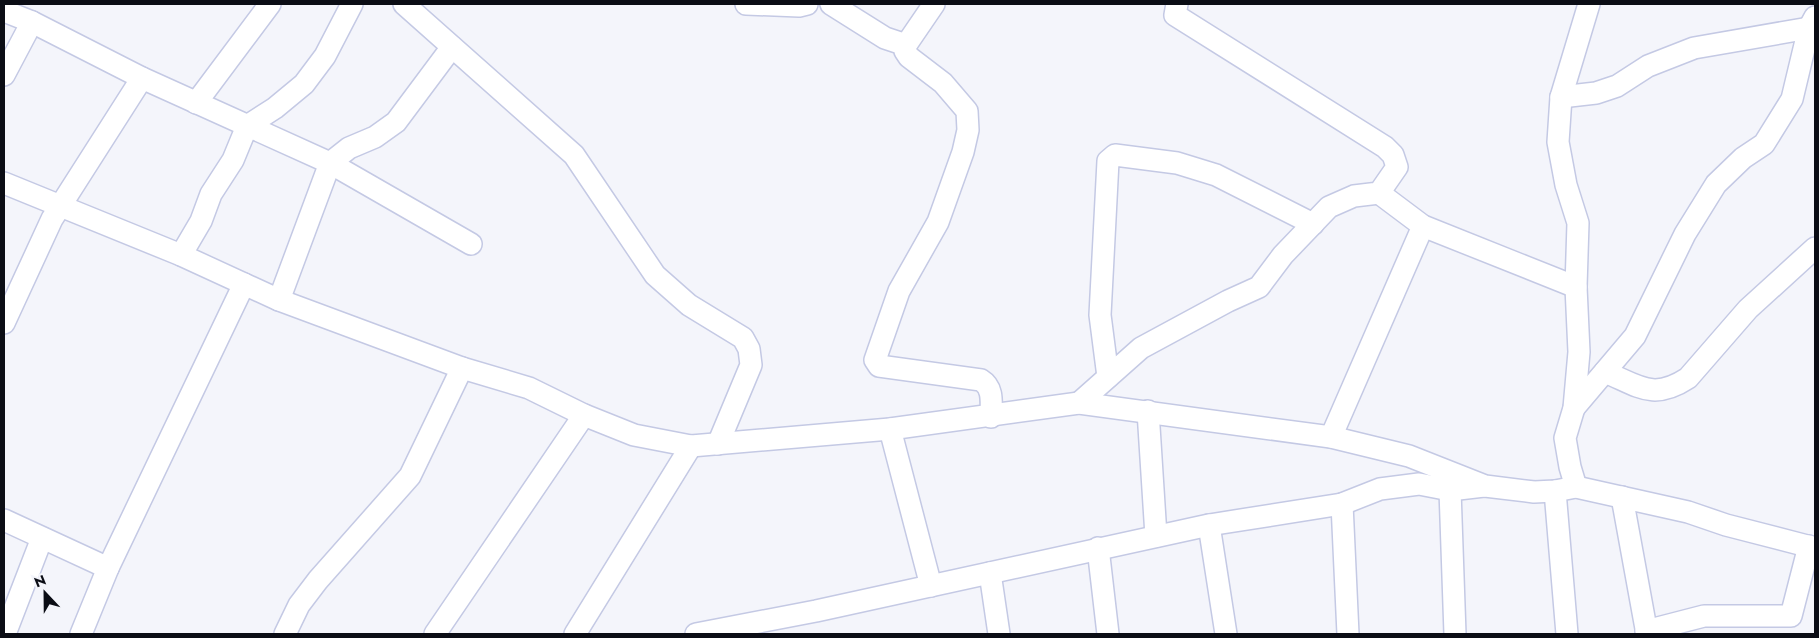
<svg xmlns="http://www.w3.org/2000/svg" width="1819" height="638" font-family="Jost,sans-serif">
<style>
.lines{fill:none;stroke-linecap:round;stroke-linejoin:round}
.minor-casing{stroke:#c4c9e4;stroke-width:24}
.minor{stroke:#fff;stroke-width:21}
</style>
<rect width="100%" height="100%" fill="#f4f5fb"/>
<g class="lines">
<defs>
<g id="minor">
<polyline points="404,4 574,155 655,275 689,305 743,338 749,349 751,365 718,444"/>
<polyline points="746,4 799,6 807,4"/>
<polyline points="831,4 885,38 906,45"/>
<path d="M934 4 906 45 905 51 909 57 943 83 967 111 968 130 963 152 938 222 899 291 875 360 879 366 981 380C994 388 991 403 991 417"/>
<polyline points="4,11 32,22 142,78 330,163 471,244"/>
<polyline points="4,75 32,22"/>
<polyline points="1561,97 1596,93 1617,86 1648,66 1694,48 1809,28"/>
<polyline points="196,103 270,4"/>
<polyline points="4,183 181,255 279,300 462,368 529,388 584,415 634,435 691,446 890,429 1079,403 1331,437 1409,456 1485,486 1534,492 1555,491 1576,487 1688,512 1726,525 1815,548"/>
<polyline points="1379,193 1423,226 1576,287"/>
<polyline points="181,255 201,221 211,194 233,160 247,126 275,108 304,84 325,56 352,4"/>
<polyline points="279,300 330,163 349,148 375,137 396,122 452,47"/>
<polyline points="4,323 52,219 142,78"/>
<path d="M1605 372C1639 386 1653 401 1688 378L1748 309 1815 248"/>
<polyline points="1108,377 1100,315 1108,161 1115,155 1177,163 1216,175 1313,224"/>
<polyline points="1079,403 1141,348 1228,301 1259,287 1283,255 1329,207 1354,196 1379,193 1397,167 1393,155 1385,147 1175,15 1177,4"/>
<polyline points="1574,408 1635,336 1685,234 1716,184 1743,158 1764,144 1792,99 1809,28 1815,17"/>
<polyline points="1148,411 1156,536"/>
<polyline points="890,429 931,586"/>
<polyline points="1331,437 1423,226"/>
<polyline points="1576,487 1570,467 1565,438 1574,408 1579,352 1576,287 1578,223 1566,185 1558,142 1561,97 1589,4"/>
<polyline points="1450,490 1455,634"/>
<polyline points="1555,491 1567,634"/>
<polyline points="1622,497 1647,634"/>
<polyline points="1342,504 1348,634"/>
<polyline points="4,520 108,568"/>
<polyline points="1209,525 1226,634"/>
<polyline points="1098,548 1108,634"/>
<polyline points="990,573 999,634"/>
<polyline points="1646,631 1704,616 1791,616 1809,546"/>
<polyline points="5,634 42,538"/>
<polyline points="81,634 108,568 244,284"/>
<polyline points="285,634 299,605 318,580 410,476 462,368"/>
<polyline points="435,634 584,415"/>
<polyline points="575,634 691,446"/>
<polyline points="696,634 816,611 1209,525 1342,504 1380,489 1419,484 1450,490 1484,486"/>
</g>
</defs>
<!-- minor casing -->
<use href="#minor" class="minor-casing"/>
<!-- minor -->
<use href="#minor" class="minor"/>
</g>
<!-- border -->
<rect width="1819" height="638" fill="none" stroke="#0b0d15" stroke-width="10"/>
<!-- north arrow -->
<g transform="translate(45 593) rotate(338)" stroke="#f4f5fb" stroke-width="4" paint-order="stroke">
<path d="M0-4L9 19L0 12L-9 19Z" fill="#0b0d15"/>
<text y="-8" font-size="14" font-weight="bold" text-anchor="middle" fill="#0b0d15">N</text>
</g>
</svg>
